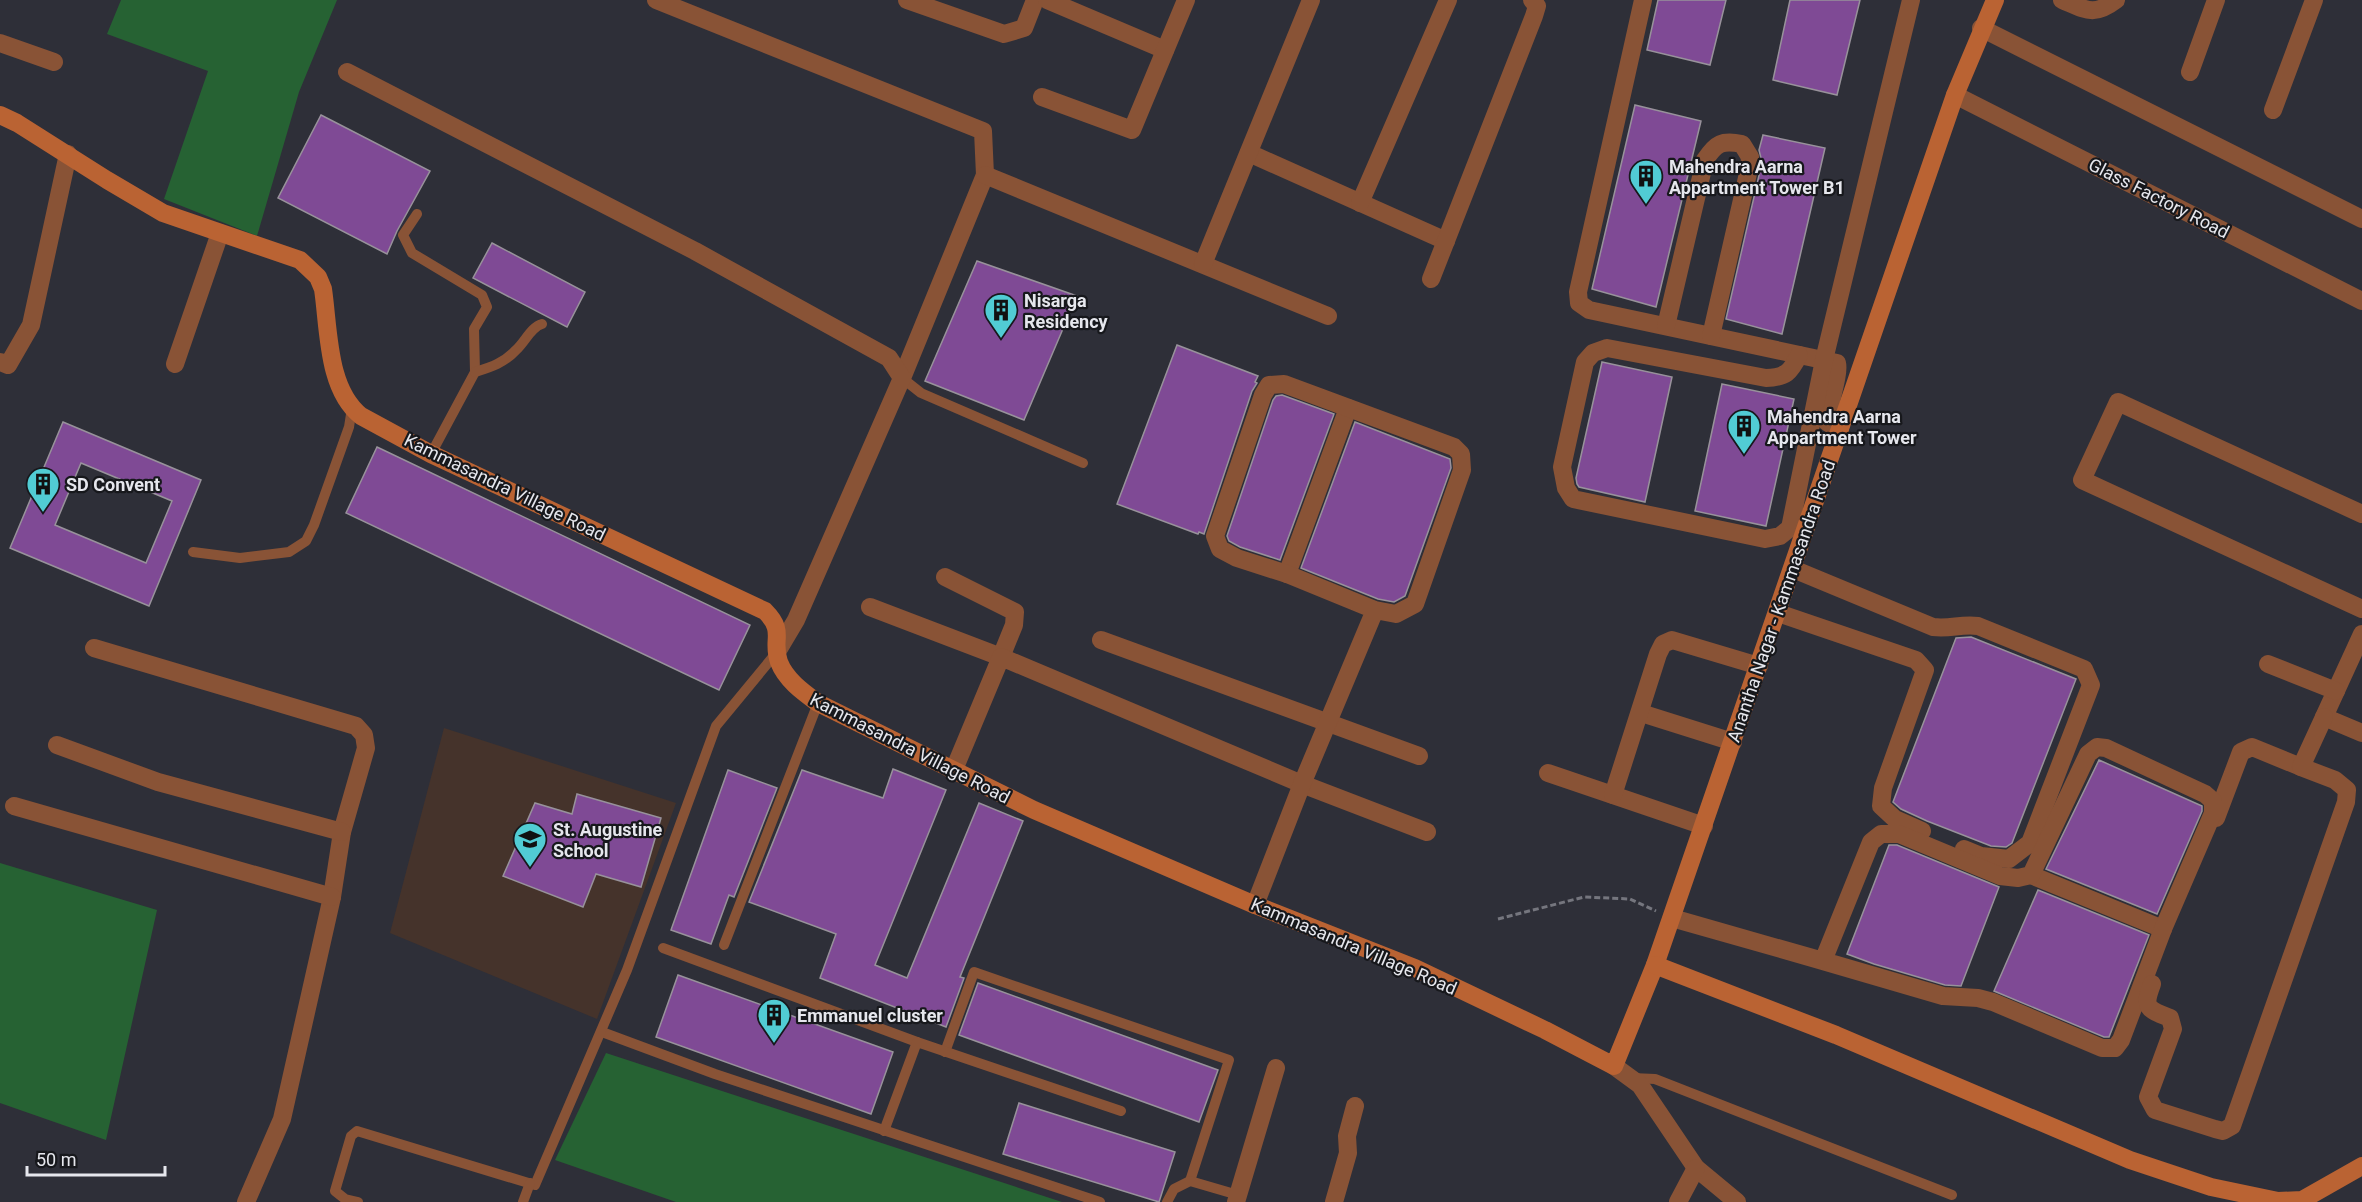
<svg xmlns="http://www.w3.org/2000/svg" width="2362" height="1202" font-family="Roboto,sans-serif">
<style>
.education{fill:#45332b}
.green{fill:#266233}
.building{fill:#7f4a95;stroke:#98929b;stroke-width:1.5;fill-rule:evenodd}
.lines{fill:none;stroke-linecap:round;stroke-linejoin:round}
.path{stroke:#75767e;stroke-width:3;stroke-dasharray:6 3;stroke-linecap:butt}
.lane{stroke:#895336;stroke-width:10}
.street{stroke:#895336;stroke-width:18}
.secondary{stroke:#ba6333;stroke-width:18}
.labels{text-anchor:middle;dominant-baseline:central;stroke-width:4.5;stroke-linejoin:round;paint-order:stroke}
.poi-label{font-size:18px;font-weight:bold;fill:#e6e7ed;stroke:#17181c;text-anchor:start}
.street-label{font-size:18px;fill:#e6e7ed;stroke:#17181c}
</style>
<rect width="100%" height="100%" fill="#2e2f38"/>
<!-- education -->
<polygon class="education" points="444,728 676,803 597,1019 390,933"/>
<!-- green -->
<g class="green">
<polygon points="121,0 337,0 299,92 257,236 164,199 208,71 107,34"/>
<polygon points="0,863 157,910 106,1140 0,1103"/>
<polygon points="606,1053 1062,1202 676,1202 555,1160"/>
</g>
<!-- building -->
<g class="building">
<polygon points="1658,0 1726,0 1710,65 1647,50"/>
<polygon points="1790,0 1860,0 1837,95 1773,80"/>
<polygon points="1635,105 1701,121 1656,307 1592,289"/>
<polygon points="321,115 430,171 397,231 387,254 278,198"/>
<polygon points="1763,135 1825,148 1782,334 1726,319 1760,171 1761,158 1759,150"/>
<polygon points="492,243 585,292 567,327 473,278"/>
<polygon points="977,261 1077,296 1024,420 925,381"/>
<polygon points="1177,345 1258,376 1255,382 1257,383 1252,391 1204,534 1199,532 1198,534 1117,504"/>
<polygon points="1602,362 1672,377 1645,502 1579,487 1577,484 1576,478"/>
<polygon points="1722,384 1794,399 1766,526 1695,511"/>
<polygon points="1282,395 1334,414 1280,560 1240,547 1229,541 1227,536 1273,400 1276,396"/>
<path d="M63 422 201 480 149 606 10 548ZM81 463 172 501 146 563 55 525Z"/>
<polygon points="1355,422 1450,459 1451,468 1405,596 1394,602 1378,599 1301,568"/>
<polygon points="377,447 750,625 719,690 346,513"/>
<polygon points="1971,637 2076,679 2012,843 2006,847 1991,846 1927,821 1901,809 1893,802 1956,638"/>
<polygon points="2099,760 2202,806 2202,811 2157,914 2046,869"/>
<polygon points="893,769 946,790 875,965 907,978 979,803 1023,821 960,977 964,978 946,1027 820,978 836,934 749,902 802,770 883,798"/>
<polygon points="728,770 777,788 734,897 729,895 711,944 671,930"/>
<polygon points="577,794 661,818 641,887 596,874 583,907 503,876 535,803 572,814"/>
<polygon points="1889,845 1897,845 1999,887 1961,986 1945,985 1874,964 1847,954"/>
<polygon points="2038,890 2149,935 2109,1037 2104,1037 1994,991"/>
<polygon points="678,975 893,1052 871,1114 656,1037"/>
<polygon points="978,983 1218,1070 1199,1122 959,1035"/>
<polygon points="1019,1103 1175,1152 1159,1202 1003,1154"/>
</g>
<g class="lines">
<!-- path -->
<polyline class="path" points="1498,919 1584,897 1630,899 1656,911"/>
<!-- lane -->
<g class="lane">
<polyline points="417,214 403,235 412,253 482,295 487,307 474,329 475,372 431,454"/>
<path d="M475 372C491 367 504 363 516 350 525 342 531 327 542 324"/>
<polyline points="902,378 921,393 1083,463"/>
<polyline points="193,552 240,558 289,552 306,541 314,525 349,427 352,408"/>
<polyline points="724,945 818,703"/>
<polyline points="663,948 917,1042"/>
<polyline points="602,1032 715,1074 1100,1202"/>
<polyline points="945,1052 974,972 1229,1060 1190,1181"/>
<polyline points="1632,1078 1655,1079 1952,1195"/>
<polyline points="884,1131 917,1042 1121,1111"/>
<polyline points="358,1202 345,1199 335,1191 351,1136 357,1131 535,1185 627,970 716,726 777,652"/>
<polyline points="523,1202 530,1183"/>
<polyline points="1167,1202 1174,1189 1190,1181 1238,1195"/>
</g>
<!-- street -->
<g class="street">
<polyline points="656,0 983,131 985,175 902,378"/>
<polyline points="907,0 1004,34 1024,28 1035,0"/>
<polyline points="1047,0 1165,50"/>
<path d="M1643 0 1578 292 1579 303 1589 310 1837 363C1840 374 1828 407 1827 422L1840 431"/>
<path d="M2062 0C2086 10 2094 17 2116 0"/>
<polyline points="1981,28 2362,219"/>
<polyline points="0,43 54,62"/>
<polyline points="347,72 695,251 889,358 902,378 796,620 777,652"/>
<polyline points="2190,72 2216,0"/>
<polyline points="1955,95 2362,301"/>
<polyline points="1042,97 1132,130 1186,0"/>
<polyline points="2273,110 2314,0"/>
<polyline points="1249,153 1446,241"/>
<polyline points="985,175 1328,316"/>
<polyline points="1360,203 1448,0"/>
<polyline points="1203,264 1311,0"/>
<polyline points="1431,279 1534,16 1537,6 1532,0"/>
<path d="M1666 326 1705 160C1716 143 1722 140 1742 144L1750 157 1749 169 1711 336"/>
<path d="M1799 355C1790 373 1786 377 1766 378L1607 348 1593 353 1585 362 1562 467 1566 488 1573 499 1765 539 1780 536 1790 528 1824 360 1911 0"/>
<polyline points="0,362 8,365 31,325 68,154"/>
<polyline points="175,364 220,233"/>
<polyline points="2362,514 2118,402 2082,480 2362,609"/>
<path d="M1793 569 1933 627C1951 629 1960 624 1978 626L2084 669 2091 685 2030 843 2009 859 1981 856 1964 849"/>
<polyline points="1287,574 1348,408"/>
<polyline points="870,607 1001,657 1014,625 1015,612 945,577"/>
<polyline points="1778,613 1916,660 1925,670 1883,788 1881,806 1895,819 1922,831"/>
<polyline points="2362,634 2324,717 2362,733"/>
<polyline points="1101,640 1419,756"/>
<polyline points="94,648 356,726 364,735 366,748 342,832 332,897 282,1119 246,1202"/>
<polyline points="2268,664 2336,691"/>
<polyline points="1641,713 1733,742"/>
<polyline points="57,745 158,782 342,832"/>
<polyline points="953,772 1001,657 1302,784 1427,832"/>
<polyline points="1548,773 1704,826"/>
<polyline points="1613,795 1658,654 1663,644 1672,640 1759,666"/>
<polyline points="14,806 332,897"/>
<polyline points="2216,818 2241,752 2252,747 2301,767"/>
<polyline points="2031,875 2163,929"/>
<polyline points="1255,905 1302,784 1375,610 1287,574 1237,558 1220,549 1215,536 1263,395 1269,385 1284,384 1454,447 1461,454 1462,470 1415,604 1396,614 1375,610"/>
<polyline points="1672,918 1823,961 1871,842 1881,834 1899,834 2000,876 2018,878 2031,875 2088,754 2097,747 2106,748 2205,794 2213,801 2213,813 2163,929 2121,1040 2115,1048 2102,1048 1993,1002 1978,998 1943,996 1823,961"/>
<path d="M2152 984C2143 1008 2147 1009 2170 1018L2173 1029 2148 1097 2155 1110 2215 1129 2223 1131 2232 1126 2346 802 2347 790 2335 780 2301 767 2324 717"/>
<polyline points="1614,1066 1640,1085 1696,1168 1737,1202"/>
<polyline points="1236,1202 1276,1068"/>
<polyline points="1334,1202 1348,1153 1347,1136 1355,1106"/>
<polyline points="1678,1202 1696,1168"/>
</g>
<!-- secondary -->
<g class="secondary">
<path d="M0 115 17 123 107 180 163 213 300 260 318 277 323 289C329 330 327 389 361 416L431 454 765 611C786 632 771 639 779 662 786 680 803 692 818 703L1034 810 1255 905 1415 968 1545 1030 1614 1066 1655 965 1955 95 1995 0"/>
<polyline points="1655,965 1836,1035 2130,1160 2211,1187 2278,1201 2302,1200 2362,1166"/>
</g>
</g>
<!-- icons -->
<defs>
<symbol id="building-pin" viewBox="-11 -11 22 30"><path d="M0 17L-7.5 6A9.5 9.5 0 1 1 7.5 6Z" fill="#51ccd4" stroke="#17181c"/><path d="M-4-6H4V6H1V3H-1V6H-4ZM-2.5-4.3h1.7v1.8h-1.7ZM.8-4.3h1.7v1.8H.8ZM-2.5-1h1.7V.8h-1.7ZM.8-1h1.7V.8H.8Z" fill="#111"/></symbol>
<symbol id="school-pin" viewBox="-11 -11 22 30"><path d="M0 17L-7.5 6A9.5 9.5 0 1 1 7.5 6Z" fill="#51ccd4" stroke="#17181c"/><path d="M0-5L7-2L0 1L-7-2ZM-4 1L0 2.5L4 1V4Q0 6-4 4Z" fill="#111"/></symbol>
</defs>
<g fill-rule="evenodd">
<use href="#building-pin" x="1627" y="157" width="38" height="52"/>
<use href="#building-pin" x="982" y="291" width="38" height="52"/>
<use href="#building-pin" x="1725" y="407" width="38" height="52"/>
<use href="#building-pin" x="24" y="465" width="38" height="52"/>
<use href="#school-pin" x="511" y="820" width="38" height="52"/>
<use href="#building-pin" x="755" y="996" width="38" height="52"/>
</g>
<g class="labels">
<!-- poi labels -->
<g class="poi-label">
<text x="1669" y="166">Mahendra Aarna<tspan x="1669" dy="21">Appartment Tower B1</tspan></text>
<text x="1024" y="300">Nisarga<tspan x="1024" dy="21">Residency</tspan></text>
<text x="1767" y="416">Mahendra Aarna<tspan x="1767" dy="21">Appartment Tower</tspan></text>
<text x="66" y="484">SD Convent</text>
<text x="553" y="829">St. Augustine<tspan x="553" dy="21">School</tspan></text>
<text x="797" y="1015">Emmanuel cluster</text>
</g>
<!-- street labels -->
<g class="street-label">
<text transform="translate(2159 198) rotate(27)">Glass Factory Road</text>
<text transform="translate(505 487) rotate(26)">Kammasandra Village Road</text>
<text transform="translate(1781 601) rotate(-71)">Anantha Nagar - Kammasandra Road</text>
<text transform="translate(910 748) rotate(27)">Kammasandra Village Road</text>
<text transform="translate(1354 946) rotate(23)">Kammasandra Village Road</text>
</g>
</g>
<!-- scale -->
<path d="M27 1166v9h138v-9" fill="none" stroke="#e6e7ed" stroke-width="3"/>
<text x="36" y="1166" font-size="18" fill="#e6e7ed" stroke="#17181c" stroke-width="4.5" paint-order="stroke">50 m</text>
</svg>
